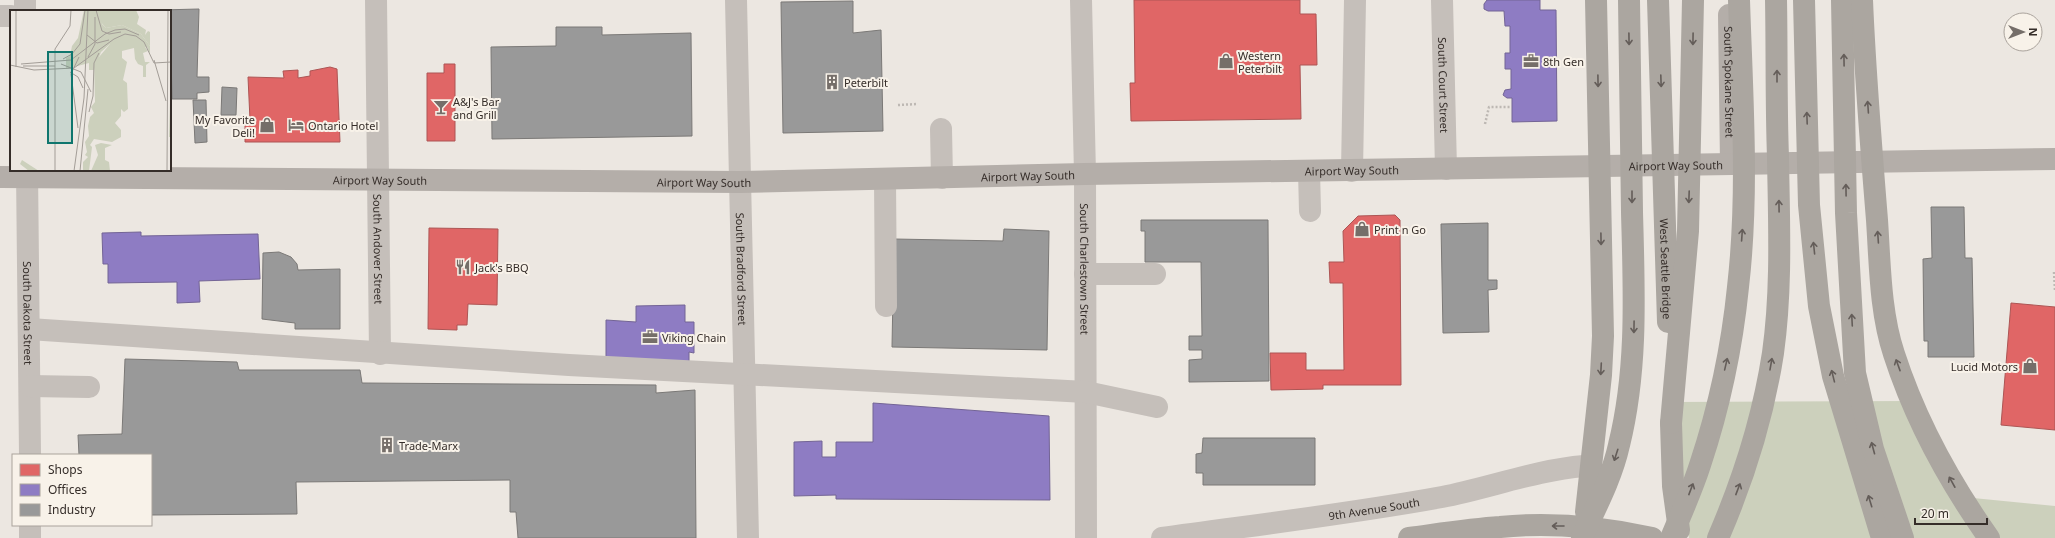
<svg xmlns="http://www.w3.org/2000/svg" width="2055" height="538" font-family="'Noto Sans',sans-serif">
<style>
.green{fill:#ccd0bc}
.shops{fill:#e06666;stroke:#ad5554}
.offices{fill:#8e7cc3;stroke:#736495}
.industry{fill:#999;stroke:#7b7977}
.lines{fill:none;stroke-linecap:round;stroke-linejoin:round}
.path{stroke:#bdb8b3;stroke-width:2.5;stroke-dasharray:2 2;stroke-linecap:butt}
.minor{stroke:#c5bfba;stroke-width:22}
.major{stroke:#b4aea9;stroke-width:22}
.highway{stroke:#aba6a0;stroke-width:22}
.highway-bridge{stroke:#aba6a0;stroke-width:22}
.oneway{stroke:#645d59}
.labels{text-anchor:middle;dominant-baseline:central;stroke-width:4;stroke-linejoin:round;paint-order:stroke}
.poi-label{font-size:11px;fill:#352d29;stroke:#f8f2e9;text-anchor:start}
.street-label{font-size:11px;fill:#352d29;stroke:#f8f2e9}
.inset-road{fill:none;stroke:#a39d97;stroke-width:1}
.view{fill:#0f766e;fill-opacity:0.15;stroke:#0f766e;stroke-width:2}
.inset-edge{fill:none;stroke:#352d29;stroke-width:2}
</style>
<rect width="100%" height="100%" fill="#ece7e1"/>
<!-- green -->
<polygon class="green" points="1914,401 1963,497 2055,506 2055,538 1689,538 1680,506 1674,402"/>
<!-- shops -->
<g class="shops">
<polygon points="1134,0 1300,0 1300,14 1316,14 1317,65 1300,65 1301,119 1131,121 1130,83 1135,83"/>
<polygon points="444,64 455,64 455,141 427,141 427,73 444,73"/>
<polygon points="330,67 337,69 340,142 245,142 245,120 250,120 248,77 284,78 283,71 298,70 298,78 310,76 310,71"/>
<polygon points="1395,215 1400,220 1401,385 1323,385 1323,389 1271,390 1270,353 1306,353 1306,370 1344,370 1343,283 1330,283 1329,262 1344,262 1343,231 1358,216"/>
<polygon points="429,228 498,229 497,305 468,304 467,325 457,325 457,330 428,329"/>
<polygon points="2011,303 2055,307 2055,430 2001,425"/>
</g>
<!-- offices -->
<g class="offices">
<polygon points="1487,0 1540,0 1540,10 1556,10 1557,121 1512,122 1512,98 1507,98 1503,95 1505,90 1511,89 1511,69 1505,69 1505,53 1510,53 1510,26 1505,26 1504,11 1488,11 1484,9 1484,4"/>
<polygon points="141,232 141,236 258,234 260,279 199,281 200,302 177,303 177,282 108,283 108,264 103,264 102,233"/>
<polygon points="685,305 685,322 694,322 694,353 689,352 689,363 606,361 606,320 636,322 636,306"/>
<polygon points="873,403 1049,416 1050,500 836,499 836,495 794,496 794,442 822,441 822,457 836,457 836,442 873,442"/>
</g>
<!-- industry -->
<g class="industry">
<polygon points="853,1 853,33 881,30 883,131 783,133 781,2"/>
<polygon points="199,9 197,77 209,77 209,92 197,93 197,99 172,99 170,11 160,11 160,10"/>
<polygon points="556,27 602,27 602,35 691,33 692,136 492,139 491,47 556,46"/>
<polygon points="222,87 237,88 236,115 221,115"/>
<polygon points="193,100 206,100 207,142 195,143"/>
<polygon points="1931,207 1964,207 1965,258 1972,258 1974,357 1928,357 1928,341 1924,341 1923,259 1932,258"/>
<polygon points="1141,220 1268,220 1269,381 1189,382 1189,360 1202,359 1202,350 1189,350 1189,336 1202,336 1201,262 1145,262 1145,231 1141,231"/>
<polygon points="1488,223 1488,280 1497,280 1497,289 1488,290 1489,332 1443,333 1441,224"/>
<polygon points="1004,229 1049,231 1047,350 892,347 894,239 1003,241"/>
<polygon points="279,252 291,257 297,264 298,270 340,269 340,329 295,329 295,323 262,319 263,253"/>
<polygon points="125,359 237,362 239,370 360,370 362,383 656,385 656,393 695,390 696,538 518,538 516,512 510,512 510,480 296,482 297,514 151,515 151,455 79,455 78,435 122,434"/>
<polygon points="1203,438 1315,438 1315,485 1203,485 1203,473 1196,473 1196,454 1202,453"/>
</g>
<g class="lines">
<!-- path -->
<g class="path">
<polyline points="898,105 918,104"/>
<polyline points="1485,124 1489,107 1510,107"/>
<polyline points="2054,272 2055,291"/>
</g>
<!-- minor -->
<g class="minor">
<polyline points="25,0 25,11"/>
<path id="s1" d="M376 0 380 354"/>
<path id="s2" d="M736 0 748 538"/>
<path id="s3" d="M1081 0 1085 174 1086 538"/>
<path id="s4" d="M1442 0 1446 169"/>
<polyline points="0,16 11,16"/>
<polyline points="941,129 942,178"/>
<path id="s5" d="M27 170 30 455"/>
<polyline points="1309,171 1310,211"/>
<polyline points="1352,171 1355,0"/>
<polyline points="885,179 886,306"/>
<polyline points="1085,274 1155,274"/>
<polyline points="29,329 569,365 1086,392 1157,407"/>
<polyline points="30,386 89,387"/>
<polyline points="30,525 30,538"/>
<path id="s6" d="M1162 538C1255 525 1349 514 1442 497 1489 488 1536 470 1584 466"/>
</g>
<!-- major -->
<g class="major">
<path id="s7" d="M1729 15 1731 164"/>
<path id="s8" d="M0 177 740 182 1085 174 2055 159"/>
</g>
<!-- highway -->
<g class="highway">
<polyline points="1671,423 1673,486 1679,530"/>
<path d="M1409 538C1439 534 1470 529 1500 527 1550 522 1603 527 1652 538"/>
</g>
<!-- highway-bridge -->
<g class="highway-bridge">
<path id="s9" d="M1658 0 1668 322"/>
<polyline points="1804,0 1809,205 1819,306 1833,376 1882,538"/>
<polyline points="1842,0 1846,213 1855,373 1873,449 1903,538"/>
<path d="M1862 0C1865 73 1871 146 1877 220 1880 264 1880 312 1894 354 1916 422 1948 480 1989 538"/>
<polyline points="1671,423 1688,231 1693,0"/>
<polyline points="1586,512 1601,375 1603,336 1596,0"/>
<path d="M1582 537C1596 507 1612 477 1619 445 1638 368 1634 290 1632 212 1631 141 1630 71 1629 0"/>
<path d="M1671 538C1681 514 1692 490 1700 465 1719 408 1732 347 1738 287 1749 192 1742 95 1739 0"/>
<path d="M1718 538C1744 478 1763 418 1773 353 1782 288 1779 223 1778 157 1776 105 1777 52 1776 0"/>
</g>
</g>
<!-- one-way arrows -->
<defs><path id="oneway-shaft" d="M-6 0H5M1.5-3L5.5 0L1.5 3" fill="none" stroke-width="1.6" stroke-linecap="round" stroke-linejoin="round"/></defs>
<g class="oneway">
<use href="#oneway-shaft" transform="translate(1629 39) rotate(89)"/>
<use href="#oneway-shaft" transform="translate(1693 39) rotate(91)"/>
<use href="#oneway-shaft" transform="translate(1844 60) rotate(-91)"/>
<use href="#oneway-shaft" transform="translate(1777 76) rotate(-90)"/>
<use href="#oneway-shaft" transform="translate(1598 81) rotate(89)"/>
<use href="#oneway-shaft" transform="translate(1661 81) rotate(88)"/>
<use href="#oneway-shaft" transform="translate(1868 107) rotate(-94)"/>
<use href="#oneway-shaft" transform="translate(1807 118) rotate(-92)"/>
<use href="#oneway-shaft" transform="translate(1846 190) rotate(-91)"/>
<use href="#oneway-shaft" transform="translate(1632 197) rotate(90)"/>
<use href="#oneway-shaft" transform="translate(1689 197) rotate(92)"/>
<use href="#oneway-shaft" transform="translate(1779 206) rotate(-91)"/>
<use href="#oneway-shaft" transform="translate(1742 235) rotate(-86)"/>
<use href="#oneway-shaft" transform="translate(1878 237) rotate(-94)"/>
<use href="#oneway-shaft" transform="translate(1601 239) rotate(89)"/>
<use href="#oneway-shaft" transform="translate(1814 248) rotate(-96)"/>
<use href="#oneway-shaft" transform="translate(1852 320) rotate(-93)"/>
<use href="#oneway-shaft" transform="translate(1634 327) rotate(91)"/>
<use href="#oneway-shaft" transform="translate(1726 364) rotate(-77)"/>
<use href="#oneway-shaft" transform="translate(1771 364) rotate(-80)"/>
<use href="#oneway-shaft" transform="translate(1898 365) rotate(-110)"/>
<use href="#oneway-shaft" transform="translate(1601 369) rotate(93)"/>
<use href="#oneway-shaft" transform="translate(1833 376) rotate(-104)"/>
<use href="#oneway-shaft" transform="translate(1873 448) rotate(-105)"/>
<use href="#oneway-shaft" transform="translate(1616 455) rotate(108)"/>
<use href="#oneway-shaft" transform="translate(1952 482) rotate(-119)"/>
<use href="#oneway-shaft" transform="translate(1691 489) rotate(-69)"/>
<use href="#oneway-shaft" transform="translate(1738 489) rotate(-69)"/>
<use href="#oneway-shaft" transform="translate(1870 501) rotate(-107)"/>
<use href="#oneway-shaft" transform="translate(1558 526) rotate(180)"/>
</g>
<!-- icons -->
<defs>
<symbol id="shop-bare" viewBox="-9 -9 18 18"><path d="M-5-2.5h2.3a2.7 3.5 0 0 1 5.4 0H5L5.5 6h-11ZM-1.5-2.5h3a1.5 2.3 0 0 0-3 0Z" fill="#756e69" stroke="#f8f2e9" stroke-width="2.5" paint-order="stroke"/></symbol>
<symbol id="office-bare" viewBox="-9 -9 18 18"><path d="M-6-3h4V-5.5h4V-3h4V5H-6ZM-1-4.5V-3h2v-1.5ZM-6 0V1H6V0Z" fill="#756e69" stroke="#f8f2e9" stroke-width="2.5" paint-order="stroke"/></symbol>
<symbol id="building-bare" viewBox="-9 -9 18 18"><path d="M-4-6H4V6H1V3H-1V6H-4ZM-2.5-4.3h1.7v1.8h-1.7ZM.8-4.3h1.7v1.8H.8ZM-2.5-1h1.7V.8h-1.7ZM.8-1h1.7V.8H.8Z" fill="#756e69" stroke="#f8f2e9" stroke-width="2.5" paint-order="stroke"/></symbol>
<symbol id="bar-bare" viewBox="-9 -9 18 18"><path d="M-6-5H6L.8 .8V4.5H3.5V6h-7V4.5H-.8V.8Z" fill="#756e69" stroke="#f8f2e9" stroke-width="2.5" paint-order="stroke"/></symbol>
<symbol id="hotel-bare" viewBox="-9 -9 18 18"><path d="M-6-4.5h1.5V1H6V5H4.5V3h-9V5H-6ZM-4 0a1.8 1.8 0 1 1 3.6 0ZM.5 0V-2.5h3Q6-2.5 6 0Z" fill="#756e69" stroke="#f8f2e9" stroke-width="2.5" paint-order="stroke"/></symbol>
<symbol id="restaurant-bare" viewBox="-9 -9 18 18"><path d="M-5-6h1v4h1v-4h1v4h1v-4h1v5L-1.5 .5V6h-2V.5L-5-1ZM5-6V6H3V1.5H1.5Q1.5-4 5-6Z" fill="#756e69" stroke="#f8f2e9" stroke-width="2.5" paint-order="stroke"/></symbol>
</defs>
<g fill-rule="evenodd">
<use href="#shop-bare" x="1215" y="50" width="22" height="22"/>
<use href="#office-bare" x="1520" y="50" width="22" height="22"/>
<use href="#building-bare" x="821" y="71" width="22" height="22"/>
<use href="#bar-bare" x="430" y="96" width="22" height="22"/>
<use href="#shop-bare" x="256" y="114" width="22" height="22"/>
<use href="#hotel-bare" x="285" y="114" width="22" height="22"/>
<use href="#shop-bare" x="1351" y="218" width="22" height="22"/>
<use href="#restaurant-bare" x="452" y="256" width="22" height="22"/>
<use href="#office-bare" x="639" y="326" width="22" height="22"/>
<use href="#shop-bare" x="2019" y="355" width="22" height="22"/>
<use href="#building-bare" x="376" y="434" width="22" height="22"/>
</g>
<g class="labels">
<!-- poi labels -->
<g class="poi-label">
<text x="1238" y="55">Western<tspan x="1238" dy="13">Peterbilt</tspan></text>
<text x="1543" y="61">8th Gen</text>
<text x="844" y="82">Peterbilt</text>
<text x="453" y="101">A&amp;J's Bar<tspan x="453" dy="13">and Grill</tspan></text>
<text x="255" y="119" text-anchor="end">My Favorite<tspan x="255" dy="13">Deli!</tspan></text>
<text x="308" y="125">Ontario Hotel</text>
<text x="1374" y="229">Print n Go</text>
<text x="475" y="267">Jack's BBQ</text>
<text x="662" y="337">Viking Chain</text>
<text x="2018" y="366" text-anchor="end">Lucid Motors</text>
<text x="399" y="445">Trade-Marx</text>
</g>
<!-- street labels -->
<g class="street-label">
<text stroke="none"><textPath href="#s7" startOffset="67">South Spokane Street</textPath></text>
<text stroke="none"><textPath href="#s4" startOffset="85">South Court Street</textPath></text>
<text stroke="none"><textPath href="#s8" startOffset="1676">Airport Way South</textPath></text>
<text stroke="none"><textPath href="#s8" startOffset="1352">Airport Way South</textPath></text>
<text stroke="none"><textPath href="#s8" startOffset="1028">Airport Way South</textPath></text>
<text stroke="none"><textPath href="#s8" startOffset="380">Airport Way South</textPath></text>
<text stroke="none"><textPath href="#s8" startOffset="704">Airport Way South</textPath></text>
<text stroke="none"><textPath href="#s1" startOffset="249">South Andover Street</textPath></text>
<text stroke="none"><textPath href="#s2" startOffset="269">South Bradford Street</textPath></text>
<text stroke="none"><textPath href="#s3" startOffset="269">South Charlestown Street</textPath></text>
<text stroke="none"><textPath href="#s9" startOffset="269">West Seattle Bridge</textPath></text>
<text stroke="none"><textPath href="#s5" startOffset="143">South Dakota Street</textPath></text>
<text stroke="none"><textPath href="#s6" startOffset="214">9th Avenue South</textPath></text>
</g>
</g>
<!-- overview -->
<g transform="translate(10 10)">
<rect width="161" height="161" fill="#ece7e1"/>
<path d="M74 0H89L92 14 96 18 112 15 131 24 140 36V44L137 37 100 34 91 42 84 60H79V53L56 59V48L60 46 62 36 68 28ZM161 60V127H159ZM12 150 29 161H19L10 154Z" fill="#ccd0bc"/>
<path d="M89 0H126L129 7 127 14 136 20 135 25 138 21 140 22V36L131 24 112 15 96 18 89 10ZM117 25 129 28 138 41 133 43 135 52H140L136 55V67H133V56L128 54 125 49 124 38 112 41V48L117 52 113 70 117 73 118 99 114 102 111 99V106L105 113 111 120V127L102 132 84 129 80 135 82 137 79 161H73V152L78 147 75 145 77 142 75 132 79 126 78 116 80 107 84 103 81 97 85 92 84 53 100 34ZM91 133 102 135 95 138V150L99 152 100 161H81L88 145 85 135Z" fill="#ccd0bc"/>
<path class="inset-road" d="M6 0V57M86 0 92 21 99 24 111 22M77 25 87 33 99 30M78 47 85 34V7M53 49 62 44 70 34 75 0M144 50 156 91M144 53 161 52M11 54 61 50 95 24 105 20 115 19 129 25M51 54 71 62 81 82M0 55 24 60 64 58 104 29 115 24 126 26 134 32 144 53M13 56H45M60 62 68 67 73 78M79 102 83 86 84 53 89 43M68 118 61 64 69 47M45 161V39L60 16 61 0M64 161 74 88 78 0M70 161 78 79M157 161 158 0"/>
<path class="view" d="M38 42H62V133H38Z"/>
<rect width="161" height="161" class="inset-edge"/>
</g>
<!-- legend -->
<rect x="12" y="454" width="140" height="72" fill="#f8f2e9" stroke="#aaa39c"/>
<rect x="20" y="464" width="20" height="12" fill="#e06666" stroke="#aaa39c"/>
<text x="48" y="474" font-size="12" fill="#352d29">Shops</text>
<rect x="20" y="484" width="20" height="12" fill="#8e7cc3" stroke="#aaa39c"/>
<text x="48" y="494" font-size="12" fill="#352d29">Offices</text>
<rect x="20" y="504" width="20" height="12" fill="#999999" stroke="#aaa39c"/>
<text x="48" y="514" font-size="12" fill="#352d29">Industry</text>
<!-- north arrow -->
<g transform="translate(2023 32) rotate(90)"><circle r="19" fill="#f8f2e9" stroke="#aaa39c"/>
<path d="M0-3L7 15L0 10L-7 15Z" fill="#756e69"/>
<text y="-6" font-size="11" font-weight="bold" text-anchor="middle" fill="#352d29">N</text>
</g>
<!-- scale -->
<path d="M1915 518v6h72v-6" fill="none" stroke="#352d29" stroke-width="2"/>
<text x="1921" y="518" font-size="12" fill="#352d29" stroke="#f8f2e9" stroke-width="3" paint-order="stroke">20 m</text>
</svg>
